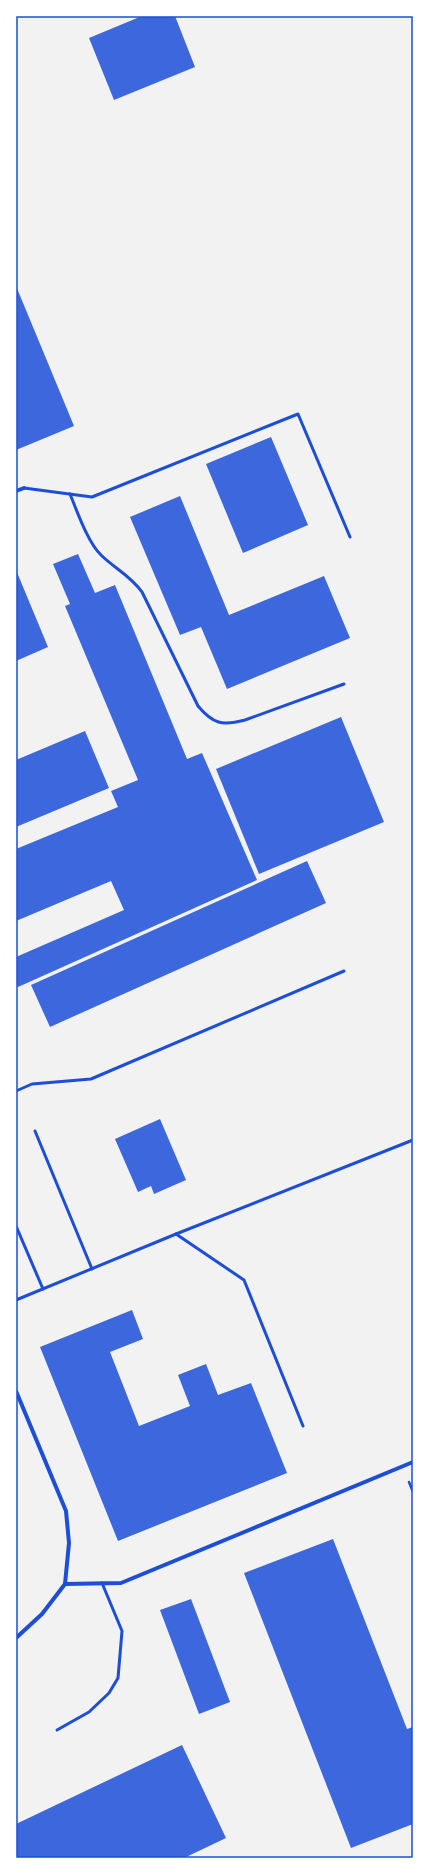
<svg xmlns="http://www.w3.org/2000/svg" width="429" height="1874" font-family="Spectral,serif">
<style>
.building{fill:#3d67dc}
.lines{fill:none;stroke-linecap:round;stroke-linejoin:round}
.path{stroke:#1d4ed8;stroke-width:2.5}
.service{stroke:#1d4ed8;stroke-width:3}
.minor{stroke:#1d4ed8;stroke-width:4}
.neatline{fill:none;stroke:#1d4ed8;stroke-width:1.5}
</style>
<rect width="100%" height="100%" fill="#f2f2f2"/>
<!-- building -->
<g class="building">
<polygon points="142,16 175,16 195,67 114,100 89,38"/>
<polygon points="16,286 74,426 16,450"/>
<polygon points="271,437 308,525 243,553 206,464"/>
<polygon points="180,496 229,615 324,576 350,638 227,689 201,627 180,635 130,517"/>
<polygon points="78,554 95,593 115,585 187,759 202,753 257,880 18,987 16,982 16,957 124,910 111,881 16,921 16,849 118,807 111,791 138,780 65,606 70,604 53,564"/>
<polygon points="16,570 48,647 16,661"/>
<polygon points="341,717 384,822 259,874 216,769"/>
<polygon points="85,731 109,788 16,827 16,760"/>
<polygon points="307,861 326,903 50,1027 31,985"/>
<polygon points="160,1119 186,1180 154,1194 151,1186 138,1192 115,1139"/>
<polygon points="132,1310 143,1339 110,1352 139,1426 190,1406 178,1375 206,1364 218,1395 251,1383 287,1473 118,1541 40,1347"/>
<polygon points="333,1539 407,1729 413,1727 413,1824 351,1848 244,1573"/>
<polygon points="191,1599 230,1702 199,1714 160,1610"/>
<polygon points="182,1745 226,1838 184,1858 16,1858 16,1824"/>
</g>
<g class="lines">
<!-- path -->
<polyline class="path" points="409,1482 413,1492"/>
<!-- service -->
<g class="service">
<polyline points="24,488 92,497 298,414 350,537"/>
<path d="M70 494C77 511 88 543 101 555 114 568 131 576 142 592L198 706C213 724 222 726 245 720L344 684"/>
<polyline points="16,1091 32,1084 91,1079 344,971"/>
<polyline points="35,1131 92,1269"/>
<polyline points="16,1226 43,1289"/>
<polyline points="176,1234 413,1140"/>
<polyline points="16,1300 176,1234 244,1280 303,1426"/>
<polyline points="57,1730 89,1712 109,1693 118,1678 122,1631 102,1583"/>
</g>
<!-- minor -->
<g class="minor">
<polyline points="16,491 24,488"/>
<polyline points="16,1391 66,1511 69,1543 65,1584 42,1614 16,1638"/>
<polyline points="65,1584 121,1583 413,1462"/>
</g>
</g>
<!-- border -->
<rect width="429" height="1874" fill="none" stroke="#ffffff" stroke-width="34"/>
<rect x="17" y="17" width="395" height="1840" class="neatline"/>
</svg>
